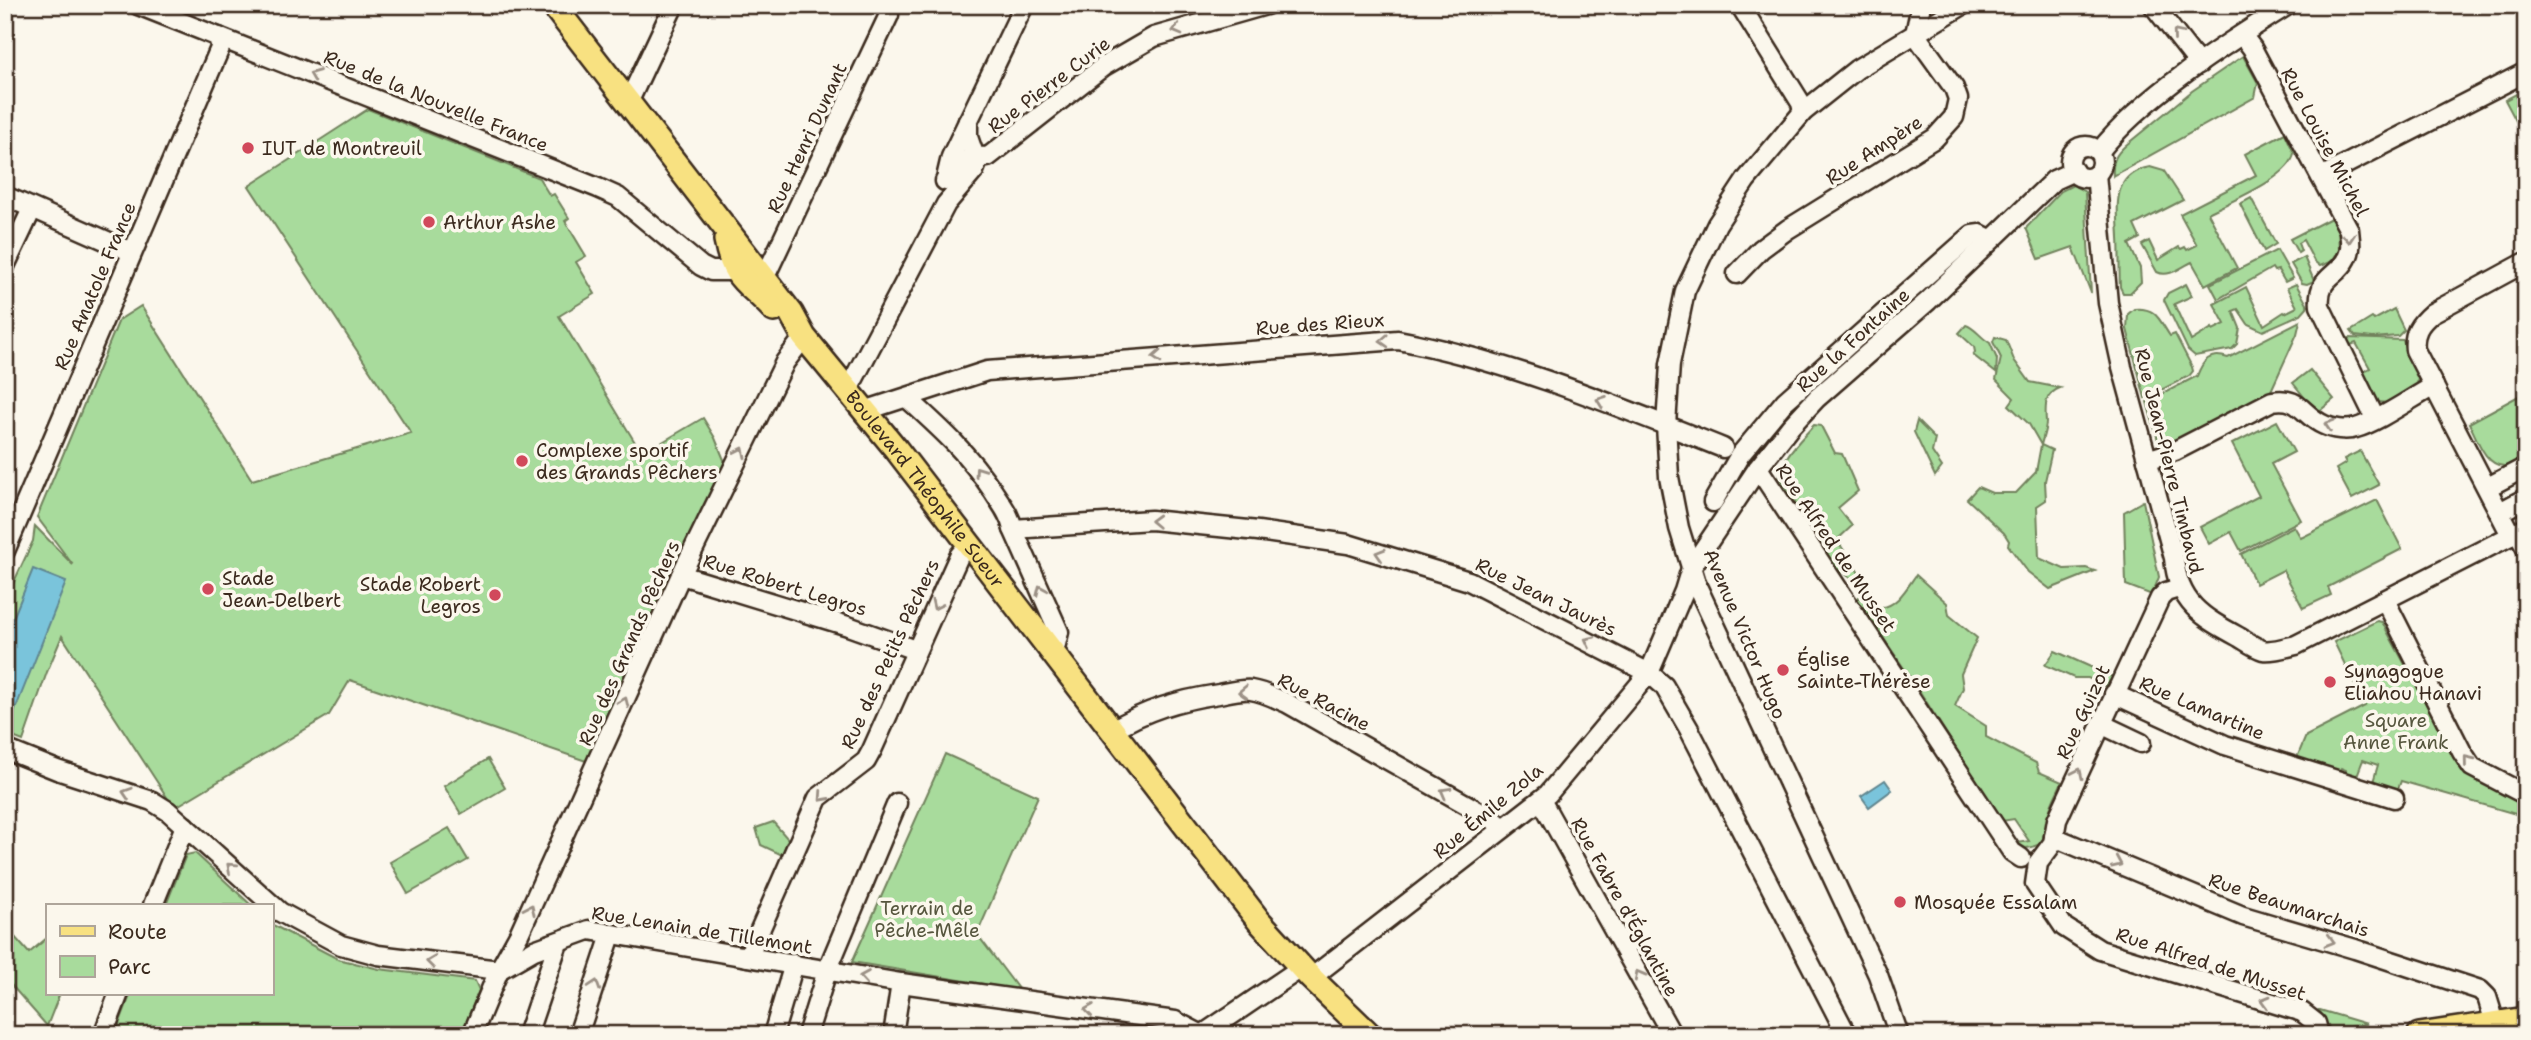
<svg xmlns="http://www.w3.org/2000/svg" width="2531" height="1040" font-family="'Shantell Sans',sans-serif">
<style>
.green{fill:#a8db9c;stroke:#72825d;stroke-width:2}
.water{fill:#7ac4db;stroke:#61868f;stroke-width:2}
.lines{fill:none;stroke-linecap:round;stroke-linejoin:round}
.minor-casing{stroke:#3b2a1e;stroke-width:23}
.major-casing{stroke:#3b2a1e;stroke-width:28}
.minor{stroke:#fbf7ec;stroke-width:18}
.major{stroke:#f8e181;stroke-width:23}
.oneway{stroke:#9b9085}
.poi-dot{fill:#d1495b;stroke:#fbf7ec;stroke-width:2.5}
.labels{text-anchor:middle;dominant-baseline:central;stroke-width:7;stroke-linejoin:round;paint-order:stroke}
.street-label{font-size:19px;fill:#3b2a1e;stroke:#fbf7ec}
.poi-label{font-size:19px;fill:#3b2a1e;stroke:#fbf7ec;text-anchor:start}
.park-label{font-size:19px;fill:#56563e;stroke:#fbf7ec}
</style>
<rect width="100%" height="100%" fill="#fbf7ec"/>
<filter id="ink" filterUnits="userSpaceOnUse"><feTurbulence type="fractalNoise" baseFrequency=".0143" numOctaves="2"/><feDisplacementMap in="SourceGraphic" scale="14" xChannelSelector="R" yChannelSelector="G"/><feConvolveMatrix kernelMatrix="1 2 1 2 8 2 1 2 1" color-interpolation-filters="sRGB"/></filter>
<g filter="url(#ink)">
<!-- green -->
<g class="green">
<path d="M2243 56 2258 83 2255 97 2113 176C2112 161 2115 155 2126 145L2192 91Z"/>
<polygon points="2518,93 2526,108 2526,135 2524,136 2505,100"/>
<polygon points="368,109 539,178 550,196 554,194 569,218 565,221 586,256 576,262 595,294 559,316 642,454 703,418 715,438 727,467 586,761 350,680 329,715 174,808 62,636 47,672 23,741 5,734 5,601 33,541 35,526 73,565 37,517 119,320 141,306 252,480 411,433 249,186"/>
<path d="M2285 133 2294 153C2292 177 2229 202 2208 213L2237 268 2205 285 2192 262C2181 267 2169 278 2157 272L2142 245 2149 241 2158 260 2179 247 2181 249 2185 247 2187 250 2197 245 2180 214 2256 175 2245 154Z"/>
<path d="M2150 167 2164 171 2183 200 2134 225 2140 238 2129 244 2140 268 2141 282 2130 293H2123L2120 287C2119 271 2120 254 2119 238 2118 208 2110 174 2150 167Z"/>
<polygon points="2073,185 2085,192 2091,293 2073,247 2039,259 2026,228 2061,191"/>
<polygon points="2251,198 2276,244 2264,251 2240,204"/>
<polygon points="2333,217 2338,229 2339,250 2332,261 2320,266 2314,261 2303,240 2298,243 2301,251 2298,253 2290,239"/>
<polygon points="2277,250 2293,278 2285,282 2278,270 2274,271 2272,268 2218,299 2210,284"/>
<polygon points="2304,257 2314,281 2307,284 2302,283 2291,264"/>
<polygon points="2186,284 2192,296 2174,304 2191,341 2212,328 2213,330 2225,324 2214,304 2246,287 2264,325 2284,312 2285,313 2297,307 2287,288 2296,284 2308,306 2301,314 2263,331 2248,324 2238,309 2233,311 2240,328 2237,344 2232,349 2195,356 2188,350 2164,300 2168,293"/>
<path d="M2134 309C2157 307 2159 320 2170 336L2175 334 2192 367 2193 371 2189 376 2145 398 2127 329 2128 314Z"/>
<polygon points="2394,309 2404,330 2398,336 2373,338 2355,336 2351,331 2372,318 2374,320"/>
<path d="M2300 321 2297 334 2270 393 2168 447H2160L2147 402 2197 376C2203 360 2210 352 2228 358Z"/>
<path d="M1966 325C1974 327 1981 338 1990 343L1997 359 1996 373 1973 355 1975 352 1974 347 1959 333Z"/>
<path d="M1995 337 2006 340 2014 360 2030 382 2060 388C2044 394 2045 407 2046 422 2046 429 2043 437 2041 445L2052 450 2045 481 2046 500 2037 506 2039 558 2064 569 2086 568 2095 571 2050 589 2028 572 2008 545 2009 541 2004 533 1967 499 1978 487 1992 493H2016L2036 472 2041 445 2029 424 2009 405 2014 398 1996 380 2001 358 1993 342Z"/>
<polygon points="2349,338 2403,340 2407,355 2418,375 2417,387 2388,403 2379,402 2362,372 2370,368 2356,343 2348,346 2346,341"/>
<polygon points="2310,370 2334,399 2317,413 2293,383"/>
<path d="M2526 392V455C2520 458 2511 465 2505 466 2485 467 2476 436 2469 423Z"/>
<polygon points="1917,421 1935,439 1932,452 1942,467 1935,476 1914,432"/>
<polygon points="2277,421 2294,452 2271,464 2301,520 2241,551 2231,532 2209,544 2200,527 2259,496 2232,444"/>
<path d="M1814 425 1821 426 1835 453 1842 454 1858 491 1838 508 1852 526 1837 540 1871 591 1834 567 1780 478C1781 457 1801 440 1814 425Z"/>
<polygon points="2360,451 2379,485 2352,499 2336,469 2346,463 2344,459"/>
<polygon points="2377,500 2402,549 2328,587 2331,595 2303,608 2283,570 2256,584 2241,554 2294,526 2301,538"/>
<polygon points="2143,501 2159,577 2152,595 2126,585 2124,512"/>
<path d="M1916 575 1947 603 1949 615 1977 638 1961 674 1963 688 1955 706 1986 726V737L2036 763 2039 772 2062 782C2058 791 2053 800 2050 809 2045 829 2053 845 2026 848L2017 843 2029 841 2014 819 2002 821 1920 692 1857 599 1859 597C1865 600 1873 607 1879 607 1896 609 1908 586 1916 575Z"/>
<polygon points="2377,621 2382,622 2452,751 2526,802 2526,817 2401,781 2398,789 2373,782 2378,765 2363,760 2356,778 2345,775 2346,770 2341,768 2339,773 2296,760 2306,736 2365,706 2334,642"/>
<polygon points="2055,651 2113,677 2106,686 2088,678 2074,678 2045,665"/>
<polygon points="945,754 1038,796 977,934 1019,990 852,962"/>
<polygon points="488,759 505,788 461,814 444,786"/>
<polygon points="773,822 788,839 782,855 761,845 756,828"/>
<polygon points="449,828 468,860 408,894 390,862"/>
<polygon points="195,853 251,905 166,905 186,855"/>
<polygon points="271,924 338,959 379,969 475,981 479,990 461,1035 115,1035 131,993 271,993"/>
<polygon points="5,926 29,953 47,938 47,993 60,993 47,1026 5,978"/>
<polygon points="2319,1010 2320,1010 2367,1024 2331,1030"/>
</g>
<!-- water -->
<g class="water">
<polygon points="33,569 66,582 13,715 5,712 5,638"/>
<polygon points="1885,780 1892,790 1869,807 1861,796"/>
</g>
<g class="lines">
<defs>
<g id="minor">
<polyline points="138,5 598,188 618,197 701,266 711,271 735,271"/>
<polyline points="1740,5 1801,103 1803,112"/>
<polyline points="2153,5 2199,64"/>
<path d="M2242 35 2252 48 2349 230C2350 240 2352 249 2347 258 2337 278 2317 276 2320 306L2375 418"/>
<polyline points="628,103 674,5"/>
<circle cx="2086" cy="162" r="16"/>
<path d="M2099 152C2143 96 2227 43 2288 5"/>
<polyline points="947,174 951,157 1024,5"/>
<path d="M2096 174 2108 303 2122 367 2174 558C2178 603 2202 617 2239 637 2246 641 2255 648 2263 650 2272 652 2287 647 2296 645L2526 528"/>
<polyline points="2321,177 2526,72"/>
<path d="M945 181C956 164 966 155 988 157L1104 66 1154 37 1266 5"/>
<polyline points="5,196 132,252"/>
<polyline points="5,266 32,209"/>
<polyline points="1737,274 1761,249 1788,229 1935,138 1954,117 1958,99 1954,88 1915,34 1921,5"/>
<polyline points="764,279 889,15"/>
<polyline points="848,390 946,204 974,171 977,163 968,137 968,121"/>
<path d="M907 398C942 430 966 451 993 491 1001 504 1010 514 1013 529L1059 632 1056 644 1049 650"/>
<path d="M864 411 987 371 1398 340C1510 361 1617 406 1723 448"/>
<path d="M2147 460 2175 451 2272 401C2301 396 2301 415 2324 425 2332 429 2347 431 2356 428 2378 422 2413 397 2434 386"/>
<polyline points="1758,468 2012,852 2021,858"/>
<polyline points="2488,487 2526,467"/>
<polyline points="1713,502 1740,455 1785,401 1972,235 1980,234 1990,239"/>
<polyline points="2500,512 2526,498"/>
<polyline points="1013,529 1151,520 1258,531 1348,544 1469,581 1649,673 1664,686 1689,729 1847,1035"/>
<polyline points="2517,532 2526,548"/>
<path d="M2511 535 2415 350C2413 333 2419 324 2432 313L2526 262"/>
<polyline points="5,551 220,48 219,37"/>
<polyline points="681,575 848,626 915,650"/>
<polyline points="2179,588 2166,592 2160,598 2057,820 2053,843 2038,863 2035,884 2064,927 2100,950 2302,1012 2316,1023 2319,1035"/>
<polyline points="2385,600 2462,752 2472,767 2526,795"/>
<polyline points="2114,694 2225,745 2394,798"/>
<polyline points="2101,724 2141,743"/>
<path d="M1111 731C1145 710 1179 700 1219 694 1229 692 1241 689 1251 690 1264 692 1275 698 1287 703L1494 820 1503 828"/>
<polyline points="5,749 57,770 152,801 168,811 280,912 341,945 378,955 499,970 534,950 589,930 901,983 1175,1021 1202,1035"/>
<polyline points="1541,800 1672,1035"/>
<polyline points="2054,837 2243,916 2355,949 2480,990 2487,997 2495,1023"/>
<polyline points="153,905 185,826"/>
<polyline points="748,957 818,798 866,761 872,750 959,556 968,545"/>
<polyline points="1311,978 1548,794 1649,673 1684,591 1691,568 1758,468 1791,426 1817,398 1928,301 2054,180 2074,171"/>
<polyline points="103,1035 119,993"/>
<polyline points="472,1035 499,970 519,934 681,575 785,362 804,337"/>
<polyline points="527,1035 558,943"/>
<polyline points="578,1035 611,935"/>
<polyline points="773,1035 794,964"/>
<polyline points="807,1035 827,971 897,803"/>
<polyline points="893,1035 901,983"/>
<polyline points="1202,1035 1301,968"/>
<polyline points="1899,1035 1878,975 1697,586 1679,528 1669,477 1666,425 1670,364 1685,291 1717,224 1746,180 1803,112 1857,69 1963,5"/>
</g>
<g id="major">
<path id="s1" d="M553 5 791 313 804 337 896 449 1259 921 1311 978 1370 1035"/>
<path d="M726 240C734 283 748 281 774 310"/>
<polyline points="2419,1035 2526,1019"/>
</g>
</defs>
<!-- minor casing -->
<use href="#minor" class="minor-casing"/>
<!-- major casing -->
<use href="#major" class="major-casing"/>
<!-- minor -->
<use href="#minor" class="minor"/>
<!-- major -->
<use href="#major" class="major"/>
</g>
<!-- one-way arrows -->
<defs><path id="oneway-chevron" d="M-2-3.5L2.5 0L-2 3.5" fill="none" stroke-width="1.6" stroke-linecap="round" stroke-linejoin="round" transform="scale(1.75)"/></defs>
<g class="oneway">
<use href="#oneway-chevron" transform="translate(1177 30) rotate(165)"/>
<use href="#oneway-chevron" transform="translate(2177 34) rotate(-130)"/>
<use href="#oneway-chevron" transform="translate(314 75) rotate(-158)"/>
<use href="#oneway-chevron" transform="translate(2349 238) rotate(85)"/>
<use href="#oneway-chevron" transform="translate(1384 341) rotate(177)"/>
<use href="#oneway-chevron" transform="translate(1157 357) rotate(176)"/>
<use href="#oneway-chevron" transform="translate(1601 401) rotate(-160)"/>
<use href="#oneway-chevron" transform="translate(2329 425) rotate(-162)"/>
<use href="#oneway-chevron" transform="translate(741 452) rotate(-64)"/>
<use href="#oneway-chevron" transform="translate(979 471) rotate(-125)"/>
<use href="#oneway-chevron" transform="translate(1155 521) rotate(-178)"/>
<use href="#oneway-chevron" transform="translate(1380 554) rotate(-163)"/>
<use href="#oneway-chevron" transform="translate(1041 590) rotate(-114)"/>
<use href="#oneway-chevron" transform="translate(936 605) rotate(115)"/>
<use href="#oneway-chevron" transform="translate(1589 641) rotate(-153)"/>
<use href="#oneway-chevron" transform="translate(1243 692) rotate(178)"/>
<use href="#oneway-chevron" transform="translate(624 702) rotate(-66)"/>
<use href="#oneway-chevron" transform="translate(2468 760) rotate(-129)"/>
<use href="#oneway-chevron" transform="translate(2078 773) rotate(-65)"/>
<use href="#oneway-chevron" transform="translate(1445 792) rotate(-151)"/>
<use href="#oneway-chevron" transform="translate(127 793) rotate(-162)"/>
<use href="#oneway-chevron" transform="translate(823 797) rotate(132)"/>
<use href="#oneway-chevron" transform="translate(2117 863) rotate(24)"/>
<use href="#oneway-chevron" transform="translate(231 867) rotate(-138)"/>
<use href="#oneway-chevron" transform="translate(530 909) rotate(-65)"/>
<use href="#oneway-chevron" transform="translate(2330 941) rotate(16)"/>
<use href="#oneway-chevron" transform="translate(431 962) rotate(-173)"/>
<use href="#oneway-chevron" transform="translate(1639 975) rotate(-119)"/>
<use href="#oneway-chevron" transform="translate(864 977) rotate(-171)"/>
<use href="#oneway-chevron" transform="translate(595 985) rotate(-72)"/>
<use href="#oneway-chevron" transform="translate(2265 1001) rotate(-164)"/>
<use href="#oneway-chevron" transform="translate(1089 1010) rotate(-172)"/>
</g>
</g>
<!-- markers -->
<g class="poi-dot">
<circle cx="248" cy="148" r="7"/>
<circle cx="429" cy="222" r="7"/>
<circle cx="522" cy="461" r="7"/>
<circle cx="208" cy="589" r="7"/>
<circle cx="495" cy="595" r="7"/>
<circle cx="1783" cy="670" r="7"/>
<circle cx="2330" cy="682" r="7"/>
<circle cx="1900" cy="902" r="7"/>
</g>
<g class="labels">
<!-- street labels -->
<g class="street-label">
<text transform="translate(1049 85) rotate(-37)">Rue Pierre Curie</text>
<text transform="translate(436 101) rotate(22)">Rue de la Nouvelle France</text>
<text transform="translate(807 138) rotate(-65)">Rue Henri Dunant</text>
<text transform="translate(2325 142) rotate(62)">Rue Louise Michel</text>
<text transform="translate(1874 150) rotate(-33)">Rue Ampère</text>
<text transform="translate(95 286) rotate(-67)">Rue Anatole France</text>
<text transform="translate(1320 324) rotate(-4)">Rue des Rieux</text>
<text transform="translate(1853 340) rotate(-42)">Rue la Fontaine</text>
<text transform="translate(2169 461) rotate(76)">Rue Jean-Pierre Timbaud</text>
<text stroke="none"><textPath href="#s1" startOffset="611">Boulevard Théophile Sueur</textPath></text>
<text transform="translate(1836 548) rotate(56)">Rue Alfred de Musset</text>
<text transform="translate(785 585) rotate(17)">Rue Robert Legros</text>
<text transform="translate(1546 597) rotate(26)">Rue Jean Jaurès</text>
<text transform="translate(1745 634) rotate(67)">Avenue Victor Hugo</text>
<text transform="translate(629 643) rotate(-66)">Rue des Grands Pêchers</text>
<text transform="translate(890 654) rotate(-65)">Rue des Petits Pêchers</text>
<text transform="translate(1324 702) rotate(28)">Rue Racine</text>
<text transform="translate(2202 708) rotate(23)">Rue Lamartine</text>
<text transform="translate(2083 712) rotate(-65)">Rue Guizot</text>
<text transform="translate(1488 811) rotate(-40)">Rue Émile Zola</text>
<text transform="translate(2289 905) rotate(18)">Rue Beaumarchais</text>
<text transform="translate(1625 907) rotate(61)">Rue Fabre d'Églantine</text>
<text transform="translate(702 930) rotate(9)">Rue Lenain de Tillemont</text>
<text transform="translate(2211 964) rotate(18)">Rue Alfred de Musset</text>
</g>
<!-- poi labels -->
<g class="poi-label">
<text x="262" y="148">IUT de Montreuil</text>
<text x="443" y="222">Arthur Ashe</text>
<text x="536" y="450">Complexe sportif<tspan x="536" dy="22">des Grands Pêchers</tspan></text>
<text x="222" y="578">Stade<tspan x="222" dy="22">Jean-Delbert</tspan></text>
<text x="481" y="584" text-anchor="end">Stade Robert<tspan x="481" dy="22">Legros</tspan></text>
<text x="1797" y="659">Église<tspan x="1797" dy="22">Sainte-Thérèse</tspan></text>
<text x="2344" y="671">Synagogue<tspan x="2344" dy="22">Eliahou Hanavi</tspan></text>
<text x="1914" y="902">Mosquée Essalam</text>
</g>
<!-- park labels -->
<g class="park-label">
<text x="2396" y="720">Square<tspan x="2396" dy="22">Anne Frank</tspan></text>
<text x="927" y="908">Terrain de<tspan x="927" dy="22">Pêche-Mêle</tspan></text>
</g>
</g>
<!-- margin -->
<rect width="2531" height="1040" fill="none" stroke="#fbf7ec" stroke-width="28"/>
<rect x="14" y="14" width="2503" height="1012" fill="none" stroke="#3b2a1e" stroke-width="2.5" filter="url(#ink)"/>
<!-- legend -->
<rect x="46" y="904" width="228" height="91" fill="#fbf7ec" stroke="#aea59a" stroke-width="2"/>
<rect x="60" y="926" width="35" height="10" fill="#f8e181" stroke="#aea59a" stroke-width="2"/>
<text x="108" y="939" font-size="21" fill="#3b2a1e">Route</text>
<rect x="60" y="956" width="35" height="21" fill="#a8db9c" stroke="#aea59a" stroke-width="2"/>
<text x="108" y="974" font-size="21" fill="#3b2a1e">Parc</text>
</svg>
